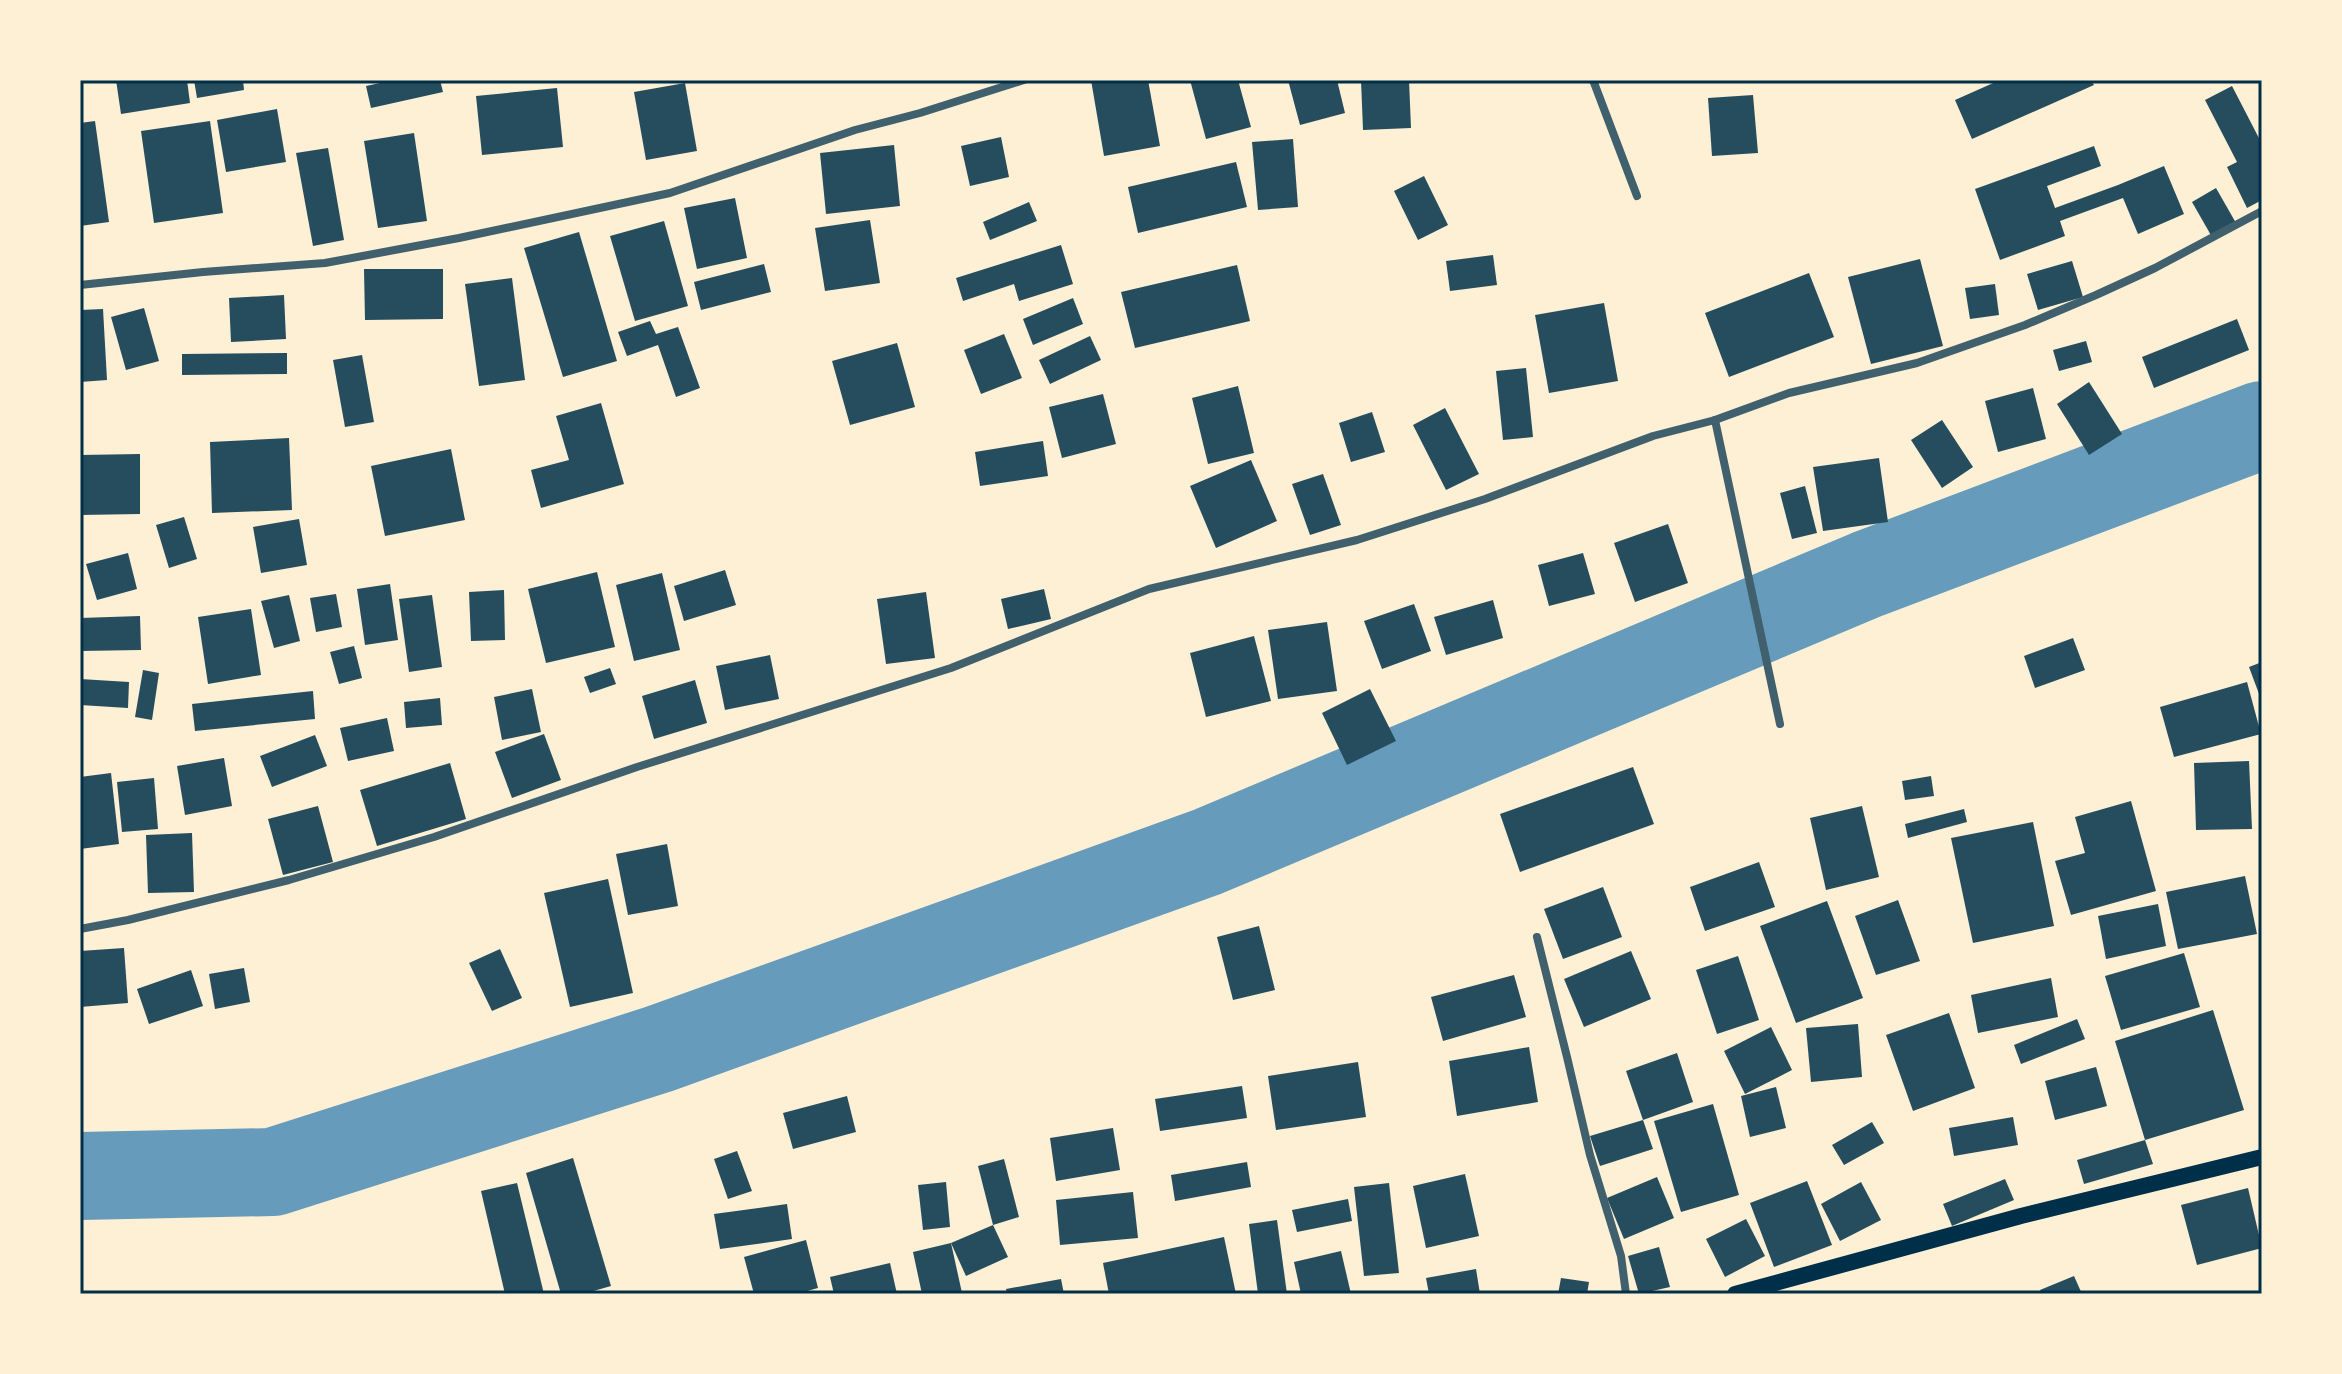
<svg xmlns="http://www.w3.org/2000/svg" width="2342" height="1374" font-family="'Roboto Serif',serif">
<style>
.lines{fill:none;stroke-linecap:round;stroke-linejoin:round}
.river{stroke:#669bbc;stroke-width:88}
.building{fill:#264d5e}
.minor{stroke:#3f606c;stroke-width:8}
.secondary{stroke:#003049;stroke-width:16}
.neatline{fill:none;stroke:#003049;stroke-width:3}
</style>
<rect width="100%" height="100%" fill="#fdf0d5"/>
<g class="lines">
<!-- river -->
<polyline class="river" points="80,1176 273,1172 659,1049 1207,852 1868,574 2262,425"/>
</g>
<!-- building -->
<g class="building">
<polygon points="116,80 187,80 190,103 121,114"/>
<polygon points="194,80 243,80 244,90 197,98"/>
<polygon points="394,80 440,80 443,92 371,108 366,86"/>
<polygon points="1091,80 1148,80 1160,146 1104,156"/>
<polygon points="1190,80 1238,80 1251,127 1206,139"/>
<polygon points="1288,80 1337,80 1345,113 1300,125"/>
<polygon points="1361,80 1409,80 1411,128 1363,130"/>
<polygon points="2000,80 2091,80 2094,85 1972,139 1955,100"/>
<polygon points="685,83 697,151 646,160 634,92"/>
<polygon points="2232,86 2262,144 2262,200 2247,208 2227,167 2237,162 2205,100"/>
<polygon points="557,88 563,147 482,155 476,96"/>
<polygon points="1753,95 1758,153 1712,156 1708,98"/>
<polygon points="277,109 286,162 226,172 217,120"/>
<polygon points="95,121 109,222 80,226 80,123"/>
<polygon points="210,121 223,213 154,223 141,131"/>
<polygon points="414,133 427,221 378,228 364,141"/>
<polygon points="1001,137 1009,177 970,186 961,146"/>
<polygon points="1293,139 1298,207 1258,210 1252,142"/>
<polygon points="894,145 900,206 826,214 820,153"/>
<polygon points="2094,146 2101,166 2047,186 2055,208 2118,185 2164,166 2184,214 2138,234 2123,198 2060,221 2065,236 2000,260 1975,189"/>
<polygon points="328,148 344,240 313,246 296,153"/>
<polygon points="1236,162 1247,207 1138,233 1128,187"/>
<polygon points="1424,176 1448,225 1418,240 1394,191"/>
<polygon points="2216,188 2236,223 2212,237 2192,202"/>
<polygon points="735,198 747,258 697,269 684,208"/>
<polygon points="1029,202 1037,221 990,240 983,222"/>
<polygon points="870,220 880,283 825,291 815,228"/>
<polygon points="664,221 688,306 635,321 610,236"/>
<polygon points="579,232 617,361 563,377 524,248"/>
<polygon points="1061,245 1073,284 1019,301 1014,284 963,301 956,278"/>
<polygon points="1493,255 1497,285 1450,291 1446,261"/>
<polygon points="1920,259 1943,346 1871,364 1848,277"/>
<polygon points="2072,261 2083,297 2038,310 2027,274"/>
<polygon points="764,264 771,292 701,310 694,282"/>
<polygon points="1237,265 1250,321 1135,348 1121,292"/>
<polygon points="364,269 443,269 443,319 365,320"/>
<polygon points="1809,273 1834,337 1729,377 1705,313"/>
<polygon points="512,278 525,380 479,386 465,284"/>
<polygon points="1995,284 1999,315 1970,319 1965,288"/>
<polygon points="284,295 286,339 231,342 229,298"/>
<polygon points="1073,298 1083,324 1033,345 1023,319"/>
<polygon points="1604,303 1618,381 1549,393 1535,315"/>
<polygon points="144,308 159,361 126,370 111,317"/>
<polygon points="103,309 107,380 80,382 80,310"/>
<polygon points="2237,319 2249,350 2154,388 2142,357"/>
<polygon points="650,321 656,334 678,327 700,388 676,397 658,345 627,356 618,332"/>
<polygon points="1004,334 1022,378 981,394 964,350"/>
<polygon points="1090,336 1101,360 1050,384 1039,360"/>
<polygon points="2086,341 2092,362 2059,371 2053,350"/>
<polygon points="897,343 915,407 850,425 832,361"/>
<polygon points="287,353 287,374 182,375 182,354"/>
<polygon points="362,355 374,422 345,427 333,360"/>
<polygon points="1526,368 1533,437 1503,440 1496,371"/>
<polygon points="2089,382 2122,434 2089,455 2057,404"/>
<polygon points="1238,386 1254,453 1208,464 1192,398"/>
<polygon points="2033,388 2046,439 1998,452 1985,401"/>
<polygon points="1103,394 1116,444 1062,458 1049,407"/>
<polygon points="601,403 624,484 541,508 531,470 569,460 556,416"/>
<polygon points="1445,408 1479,474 1446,490 1413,425"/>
<polygon points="1372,412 1385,452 1351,462 1339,423"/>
<polygon points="1942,420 1973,467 1942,488 1911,440"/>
<polygon points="289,438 292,510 212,513 210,442"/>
<polygon points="1043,441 1048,476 980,486 975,452"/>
<polygon points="451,449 465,520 385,536 371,466"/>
<polygon points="140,454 140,514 80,515 80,455"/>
<polygon points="1879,458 1888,522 1823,531 1813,467"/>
<polygon points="1251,460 1277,521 1216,548 1190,486"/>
<polygon points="1323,474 1341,525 1310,535 1292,484"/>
<polygon points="1805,486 1817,533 1792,539 1780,493"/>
<polygon points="184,517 197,559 169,568 156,525"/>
<polygon points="299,519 307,565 261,573 253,527"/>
<polygon points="1668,524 1688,583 1635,602 1614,543"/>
<polygon points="128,553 137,589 97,600 86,564"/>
<polygon points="1583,553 1595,594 1549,606 1538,565"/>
<polygon points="725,570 736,605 684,621 674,586"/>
<polygon points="597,572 615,647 546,663 528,589"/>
<polygon points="662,573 680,650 634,661 616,585"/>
<polygon points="390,584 398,640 365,645 357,589"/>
<polygon points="1044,589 1051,619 1008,629 1001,599"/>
<polygon points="504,590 505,640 471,641 469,592"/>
<polygon points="926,592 935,658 886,664 877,599"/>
<polygon points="336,594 342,627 316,632 310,598"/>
<polygon points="289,595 300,641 274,648 261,601"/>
<polygon points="432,595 442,667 409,672 399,599"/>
<polygon points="1493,600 1503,638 1446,655 1434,617"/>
<polygon points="1414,604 1431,651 1382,669 1364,621"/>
<polygon points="251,609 261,675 208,684 198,617"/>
<polygon points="140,616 141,650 80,651 80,618"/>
<polygon points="1327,622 1337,691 1278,699 1268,630"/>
<polygon points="1254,636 1271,701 1206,717 1190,653"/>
<polygon points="2073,638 2085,670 2035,688 2024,656"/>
<polygon points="354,646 362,678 339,684 330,652"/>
<polygon points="770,655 779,699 725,710 716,666"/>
<polygon points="2262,662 2262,702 2249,667"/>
<polygon points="610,668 616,684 590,693 584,677"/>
<polygon points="143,670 159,673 152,720 135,717"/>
<polygon points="80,679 129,682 128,708 80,705"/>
<polygon points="695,680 707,723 654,739 642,696"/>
<polygon points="2247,682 2261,734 2174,757 2160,707"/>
<polygon points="532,689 541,732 502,740 494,697"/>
<polygon points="1370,689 1396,741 1347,765 1322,713"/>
<polygon points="313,691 315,719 195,731 192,704"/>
<polygon points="440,698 442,725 406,728 404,702"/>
<polygon points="387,718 394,751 348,761 340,728"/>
<polygon points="544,734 561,780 512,798 495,752"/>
<polygon points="315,735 327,766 272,787 260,756"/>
<polygon points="224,758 232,806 185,815 177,766"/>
<polygon points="2249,761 2252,829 2196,830 2194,763"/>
<polygon points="450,763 466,819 377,846 360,790"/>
<polygon points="1633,767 1654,824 1520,872 1500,814"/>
<polygon points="111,773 119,844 80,849 80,777"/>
<polygon points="1931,776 1934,796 1905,800 1902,781"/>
<polygon points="154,778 158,829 122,832 117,782"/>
<polygon points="2131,801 2156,891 2071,915 2055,861 2085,853 2075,817"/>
<polygon points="318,806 333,862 283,875 268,819"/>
<polygon points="1862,806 1879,877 1826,890 1810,818"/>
<polygon points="1964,809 1967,822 1908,838 1905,824"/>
<polygon points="2033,822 2054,926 1973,943 1951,838"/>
<polygon points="192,833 194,892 148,893 146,835"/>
<polygon points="667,844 678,906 628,915 616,854"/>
<polygon points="1759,862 1775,907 1705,931 1690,887"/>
<polygon points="2245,876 2257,934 2178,949 2166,892"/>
<polygon points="608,879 633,993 570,1007 544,893"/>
<polygon points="1603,887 1622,937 1563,959 1544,909"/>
<polygon points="1898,900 1920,961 1876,975 1855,916"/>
<polygon points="1827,901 1863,998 1796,1023 1760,926"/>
<polygon points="2158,904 2166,946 2106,959 2098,916"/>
<polygon points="1259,926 1275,990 1233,1000 1217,937"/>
<polygon points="124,948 128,1003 80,1007 80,951"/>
<polygon points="500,949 522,998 492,1011 469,963"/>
<polygon points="1631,951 1651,999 1584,1027 1564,979"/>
<polygon points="2184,953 2200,1007 2121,1030 2105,976"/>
<polygon points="1738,956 1759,1020 1717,1034 1696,970"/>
<polygon points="244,968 250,1002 215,1009 209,974"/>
<polygon points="191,970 203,1006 149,1024 137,989"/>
<polygon points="1514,975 1526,1017 1443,1041 1431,997"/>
<polygon points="2051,978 2058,1017 1978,1033 1971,995"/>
<polygon points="2213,1010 2244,1110 2145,1140 2153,1164 2084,1184 2077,1160 2145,1140 2115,1041"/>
<polygon points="1949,1013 1975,1088 1913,1111 1886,1035"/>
<polygon points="2077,1019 2085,1039 2021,1064 2014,1045"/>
<polygon points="1858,1024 1862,1077 1811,1082 1806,1028"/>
<polygon points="1771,1027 1792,1070 1745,1094 1724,1051"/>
<polygon points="1529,1047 1538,1102 1457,1116 1449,1061"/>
<polygon points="1677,1053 1693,1102 1643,1120 1626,1071"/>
<polygon points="1358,1062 1366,1117 1276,1130 1268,1076"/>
<polygon points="2096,1067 2107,1106 2055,1120 2045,1081"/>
<polygon points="1242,1086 1247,1118 1160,1131 1155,1099"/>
<polygon points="1776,1087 1786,1128 1750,1137 1741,1096"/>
<polygon points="847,1096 856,1132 793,1149 783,1113"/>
<polygon points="1713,1104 1739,1195 1681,1212 1654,1121"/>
<polygon points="2013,1117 2018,1145 1954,1156 1949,1128"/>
<polygon points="1643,1120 1653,1149 1600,1166 1590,1136"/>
<polygon points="1872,1122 1884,1143 1844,1165 1832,1145"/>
<polygon points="1113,1128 1120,1170 1056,1181 1050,1138"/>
<polygon points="737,1151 752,1191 728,1199 714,1159"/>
<polygon points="573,1158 611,1286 583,1294 561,1294 526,1173"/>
<polygon points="1004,1159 1019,1217 993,1225 978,1166"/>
<polygon points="1247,1162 1251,1187 1175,1201 1171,1175"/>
<polygon points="1465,1174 1479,1236 1426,1248 1413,1186"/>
<polygon points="1657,1177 1674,1218 1624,1239 1607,1198"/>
<polygon points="2005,1179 2014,1200 1952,1226 1943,1204"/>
<polygon points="1807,1181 1832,1245 1774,1267 1750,1203"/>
<polygon points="946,1182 950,1227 923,1230 918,1185"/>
<polygon points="1861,1182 1881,1220 1840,1241 1821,1204"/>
<polygon points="517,1183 544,1294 505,1294 481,1191"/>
<polygon points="1389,1183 1399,1273 1364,1276 1354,1187"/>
<polygon points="2248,1188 2262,1248 2197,1265 2181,1205"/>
<polygon points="1133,1192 1138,1238 1060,1245 1056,1200"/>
<polygon points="1348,1199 1352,1221 1297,1232 1292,1210"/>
<polygon points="787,1204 792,1239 720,1249 714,1214"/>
<polygon points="1746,1219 1765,1256 1725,1277 1706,1239"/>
<polygon points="1277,1220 1287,1294 1258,1294 1249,1224"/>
<polygon points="993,1225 1008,1257 966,1276 951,1243"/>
<polygon points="1224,1237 1236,1294 1109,1294 1103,1263"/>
<polygon points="806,1240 818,1288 796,1294 754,1294 744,1257"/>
<polygon points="951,1243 962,1293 922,1294 913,1252"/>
<polygon points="1659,1247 1670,1287 1639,1294 1628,1256"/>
<polygon points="1341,1251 1351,1294 1301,1294 1294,1262"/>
<polygon points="890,1263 897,1294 834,1294 830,1277"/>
<polygon points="1476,1269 1480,1294 1429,1294 1426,1278"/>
<polygon points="2074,1276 2082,1294 2042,1294 2040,1290"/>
<polygon points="1561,1278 1589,1282 1587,1294 1558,1294"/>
<polygon points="1061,1279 1064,1294 1007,1294 1006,1289"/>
</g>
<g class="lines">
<!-- minor -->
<g class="minor">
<polyline points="1593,80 1637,196"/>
<polyline points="80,285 203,272 325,263 459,238 670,193 855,130 920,113 1024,80"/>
<polyline points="1715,420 1780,724"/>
<polyline points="80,929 128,920 289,880 434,837 637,767 951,668 1149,589 1357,540 1485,499 1653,436 1715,420 1789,393 1917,363 2025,325 2096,295 2155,268 2262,211"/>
<polyline points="1537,937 1567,1057 1590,1155 1621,1256 1626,1294"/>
</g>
<!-- secondary -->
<polyline class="secondary" points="1735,1294 2021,1216 2262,1157"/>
</g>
<!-- border -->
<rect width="2342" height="1374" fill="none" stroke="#fdf0d5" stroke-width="164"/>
<rect x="82" y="82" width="2178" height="1210" class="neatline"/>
</svg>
